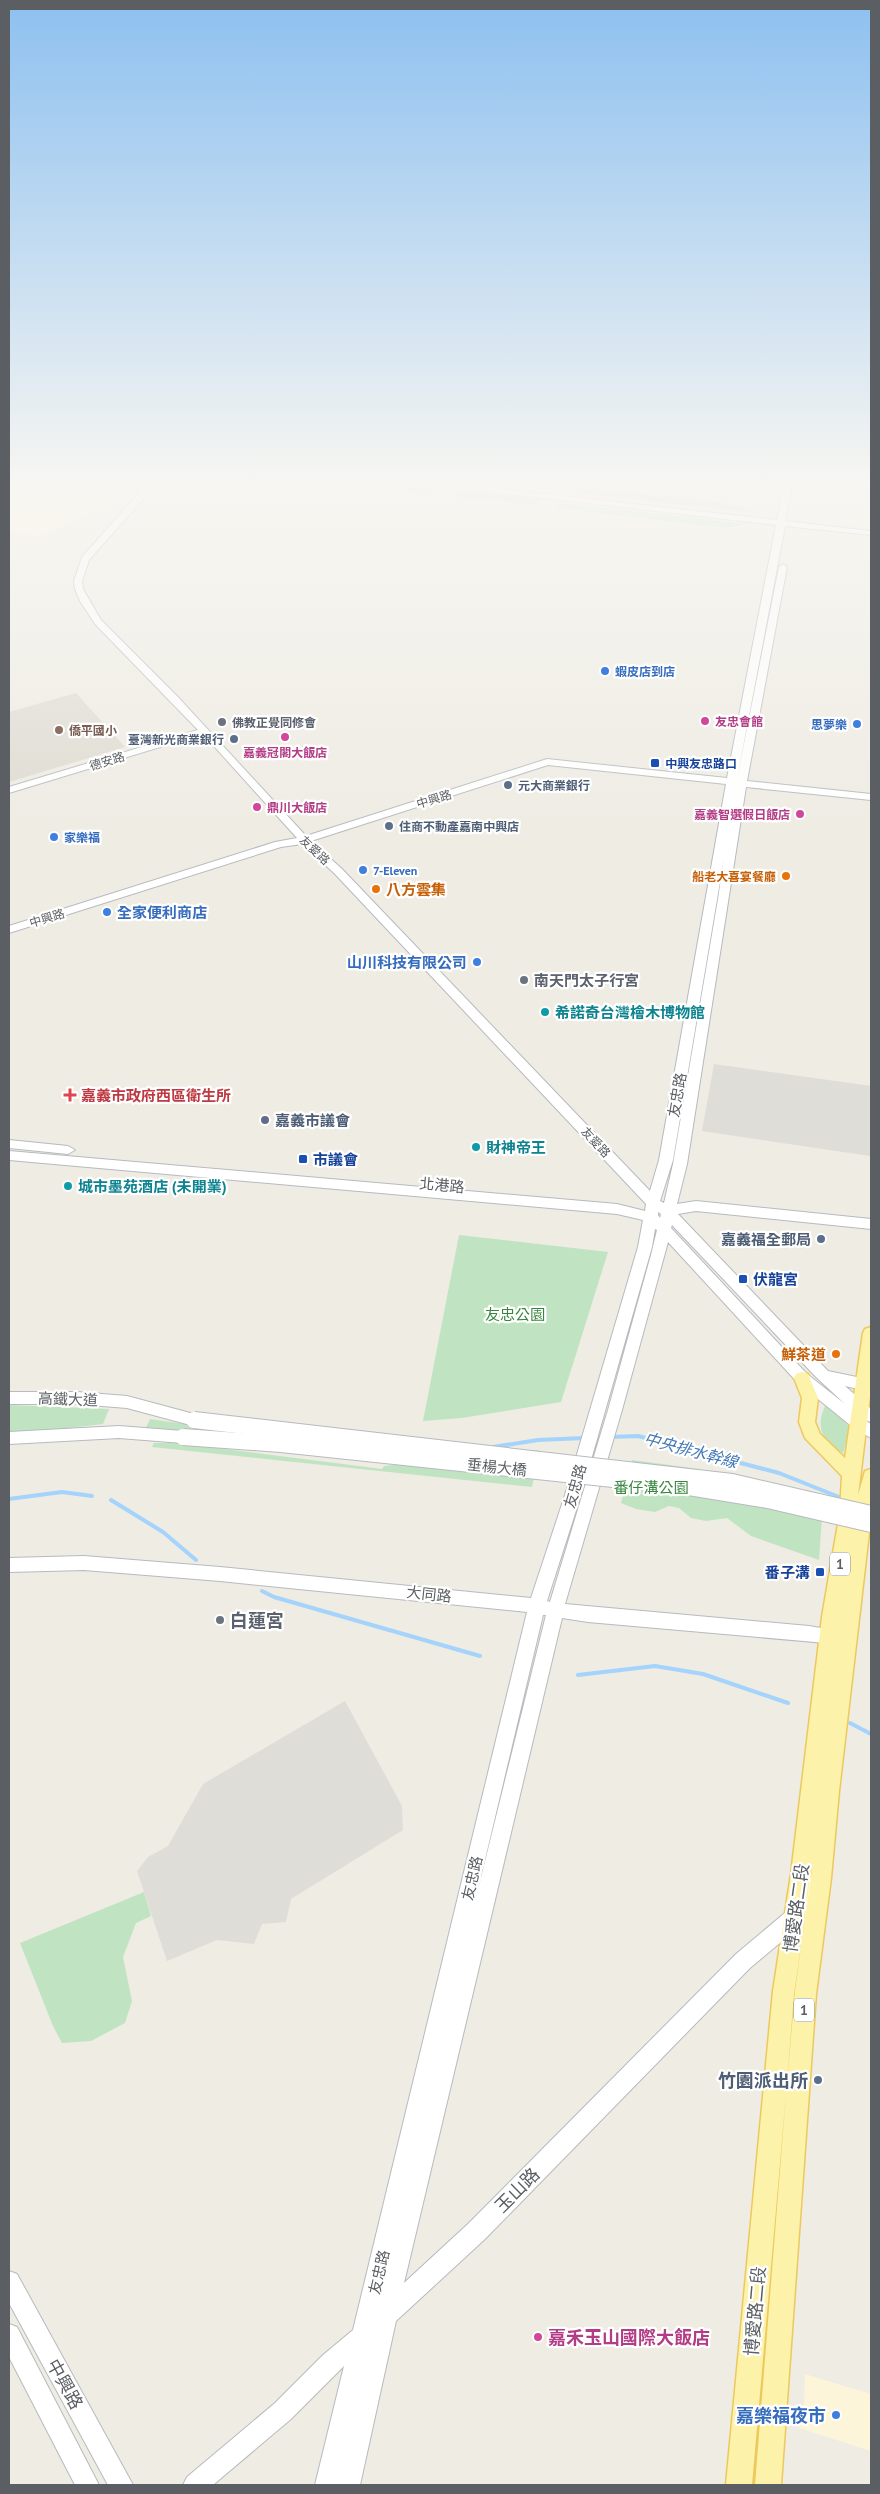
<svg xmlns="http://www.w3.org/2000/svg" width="880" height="2494" font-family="'PT Sans','Noto Sans TC',sans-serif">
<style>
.commercial{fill:#fdf5d9}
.industrial{fill:#dfddd7}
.education{fill:#dddbd1}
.green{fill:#c0e4c1}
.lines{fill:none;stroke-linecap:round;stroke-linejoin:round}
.stream{stroke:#a4d3fc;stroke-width:4}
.secondary-casing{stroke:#b7babf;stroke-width:2}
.primary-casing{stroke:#edc95d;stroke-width:3}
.secondary{fill:#fff;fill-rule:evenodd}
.primary{fill:#fcf2a9;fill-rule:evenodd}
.secondary-bridge-casing{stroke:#b7babf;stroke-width:18;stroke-linecap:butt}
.secondary-bridge{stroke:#fff;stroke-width:16}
.shop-dot{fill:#3f7fe0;stroke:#fff;stroke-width:2}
.hotel-dot{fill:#d1479c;stroke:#fff;stroke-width:2}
.worship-dot{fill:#6b7280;stroke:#fff;stroke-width:2}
.education-dot{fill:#8d6e63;stroke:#fff;stroke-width:2}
.service-dot{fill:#5c6f8a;stroke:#fff;stroke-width:2}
.transit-dot{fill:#1a4fb4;stroke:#fff;stroke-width:2}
.food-dot{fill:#e8710a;stroke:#fff;stroke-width:2}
.culture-dot{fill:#0f9aa8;stroke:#fff;stroke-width:2}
.health-dot{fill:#e0444e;stroke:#fff;stroke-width:2}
.labels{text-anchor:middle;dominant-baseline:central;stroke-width:4.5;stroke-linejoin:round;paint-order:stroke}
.far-shop-label{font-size:12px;font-weight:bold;fill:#366cbe;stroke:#fff;text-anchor:start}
.far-hotel-label{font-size:12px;font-weight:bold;fill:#b23c85;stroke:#fff;text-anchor:start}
.far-worship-label{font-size:12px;font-weight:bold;fill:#5b616d;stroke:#fff;text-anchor:start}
.far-education-label{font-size:12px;font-weight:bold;fill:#785e54;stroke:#fff;text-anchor:start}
.far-service-label{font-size:12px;font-weight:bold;fill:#4e5e75;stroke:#fff;text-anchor:start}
.far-street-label{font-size:12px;fill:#5b5f63;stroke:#fff}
.far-transit-label{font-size:12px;font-weight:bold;fill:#164399;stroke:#fff;text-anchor:start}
.far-food-label{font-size:12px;font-weight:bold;fill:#c56008;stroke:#fff;text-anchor:end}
.shield{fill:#fff;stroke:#8c8f92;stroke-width:1}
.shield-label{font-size:14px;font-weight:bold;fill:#5b5f63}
.food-label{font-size:15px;font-weight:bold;fill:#c56008;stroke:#fff;text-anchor:start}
.shop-label{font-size:15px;font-weight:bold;fill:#366cbe;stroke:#fff;text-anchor:start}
.worship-label{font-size:15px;font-weight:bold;fill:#5b616d;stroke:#fff;text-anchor:start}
.culture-label{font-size:15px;font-weight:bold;fill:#0d838f;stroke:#fff;text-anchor:start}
.health-label{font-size:15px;font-weight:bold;fill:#be3a42;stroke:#fff;text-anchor:start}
.street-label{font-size:15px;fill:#5b5f63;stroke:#fff}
.service-label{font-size:15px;font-weight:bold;fill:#4e5e75;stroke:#fff;text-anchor:start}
.transit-label{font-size:15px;font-weight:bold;fill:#164399;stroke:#fff;text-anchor:start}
.park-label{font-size:15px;fill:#38863e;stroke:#fff}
.water-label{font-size:16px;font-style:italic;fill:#4479b6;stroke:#fff}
.near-worship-label{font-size:18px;font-weight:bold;fill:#5b616d;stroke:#fff;text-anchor:start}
.near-street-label{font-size:18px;fill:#5b5f63;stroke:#fff}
.near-service-label{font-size:18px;font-weight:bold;fill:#4e5e75;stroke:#fff;text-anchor:end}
.near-hotel-label{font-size:18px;font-weight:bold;fill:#b23c85;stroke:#fff;text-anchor:start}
.near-shop-label{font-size:18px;font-weight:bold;fill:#366cbe;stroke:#fff;text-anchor:end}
</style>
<rect width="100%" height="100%" fill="#eeece3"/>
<!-- commercial -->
<g class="commercial">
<polygon points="9,481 134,481 115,502 43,535 9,533"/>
<polygon points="805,2374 871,2394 871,2451 799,2428 804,2402"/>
</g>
<!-- industrial -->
<g class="industrial">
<polygon points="714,1064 871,1086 870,1156 702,1131"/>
<polygon points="345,1701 402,1806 403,1830 291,1899 286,1922 262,1924 254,1944 217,1940 167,1961 137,1871 148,1857 168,1846 203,1784"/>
</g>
<!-- education -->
<polygon class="education" points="76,693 125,747 9,782 9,712"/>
<!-- green -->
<g class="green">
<polygon points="350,481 432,488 428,494 348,485"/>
<polygon points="475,481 535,481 559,484 552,490"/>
<polygon points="581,487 733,504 755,513 577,493"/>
<polygon points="458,491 541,499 536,504 453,497"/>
<polygon points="561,503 748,524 727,528 556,508"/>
<polygon points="459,1235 608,1252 561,1402 462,1418 423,1421"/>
<path d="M826 1404 851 1428 843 1453C821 1443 815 1425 826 1404Z"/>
<polygon points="9,1405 109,1409 103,1424 9,1435"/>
<polygon points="150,1419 226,1430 224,1436 144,1432"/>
<polygon points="154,1443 178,1443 382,1469 384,1466 539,1450 532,1487 152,1447"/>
<polygon points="632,1460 699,1469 822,1517 819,1560 751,1536 727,1518 706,1521 691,1518 679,1508 669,1506 655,1512 636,1509 621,1503"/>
<polygon points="144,1892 151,1916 136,1923 123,1957 132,2001 125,2023 91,2041 62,2043 53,2026 20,1943"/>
</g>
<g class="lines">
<!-- stream -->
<g class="stream">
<polyline points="610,1437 638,1436 779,1473 844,1499"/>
<polyline points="493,1447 538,1440 584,1438"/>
<polyline points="9,1499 62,1492 92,1496"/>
<polyline points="111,1500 163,1532 196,1560"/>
<polyline points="262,1591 274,1597 480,1656"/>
<polyline points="578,1675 655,1666 703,1674 788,1703"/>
<polyline points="850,1723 871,1734"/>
</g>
<defs>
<g id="secondary">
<path d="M150 481H159L89 560 82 581 83 589 101 620 177 696 306 836 547 759 727 778 776 525 397 481H426L777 520 785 481H793L785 521 871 531V535L785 526 737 779 779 567 783 564 787 567 747 781 871 794V800L746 787 687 1164 677 1204 696 1201 871 1219V1229L696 1211 678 1214 828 1371 871 1380V1392L845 1386 871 1409V1422L863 1419 871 1424V1438L855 1429 797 1382 668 1242 622 1410 565 1604 809 1626 843 1632 845 1637 843 1642 837 1644 588 1622 562 1618 404 2283 469 2223 736 1954 786 1912 812 1875 819 1873 826 1875 828 1882 800 1926 750 1968 485 2239 396 2321 360 2485H315L344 2366 291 2419 213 2485H183L187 2477 275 2403 323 2355 353 2330 527 1612 220 1581 84 1570 9 1572V1558L84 1556 220 1567 531 1598 565 1495 638 1247 643 1220 617 1214 9 1160V1151L617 1204 645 1211 646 1204 334 873 302 844 281 847 9 933V926L275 842 297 838 203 734 9 793V787L198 730 95 624 80 601 75 589 74 581 82 557ZM548 765 726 784 659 1160 650 1191 342 869 311 841ZM724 858 718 899 673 1164 664 1203 660 1201 673 1160ZM658 1212 661 1214 660 1218 658 1215ZM672 1225 816 1377 845 1404 807 1374 671 1228ZM655 1229 657 1230 651 1255 608 1410 550 1602 547 1601 581 1495 652 1247ZM543 1615H546L473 1910Z"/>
<polygon points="9,1140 68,1146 75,1150 68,1154 9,1148"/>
<polygon points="9,1392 77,1392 127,1396 194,1414 199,1416 202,1420 199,1424 194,1426 127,1408 77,1404 9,1404"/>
<polygon points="119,1426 183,1431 188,1433 191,1437 188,1441 183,1443 119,1438 9,1444 9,1432"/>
<polygon points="9,2271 17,2274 133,2485 108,2485 9,2303"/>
<polygon points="9,2324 17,2327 99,2485 75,2485 9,2357"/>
</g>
<polygon id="primary" points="871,1327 871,1388 858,1495 865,1471 871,1469 871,1516 839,1791 831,1878 816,1994 781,2485 755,2485 794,1994 811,1878 812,1866 795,1991 752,2485 726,2485 773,1991 791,1874 822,1617 840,1512 842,1476 805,1438 799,1422 802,1398 794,1378 796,1374 802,1372 808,1374 818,1398 815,1422 820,1434 845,1458 863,1333 865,1329"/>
</defs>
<!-- secondary casing -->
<use href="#secondary" class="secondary-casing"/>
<!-- primary casing -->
<use href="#primary" class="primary-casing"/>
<!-- secondary -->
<use href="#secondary" class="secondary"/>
<!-- primary -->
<use href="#primary" class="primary"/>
<defs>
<g id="secondary-bridge">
<polyline points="194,1420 732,1482 871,1514"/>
<polyline points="183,1437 281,1444 689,1487 768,1500 871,1524"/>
</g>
</defs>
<!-- secondary-bridge casing -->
<use href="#secondary-bridge" class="secondary-bridge-casing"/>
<!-- secondary-bridge -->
<use href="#secondary-bridge" class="secondary-bridge"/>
</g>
<!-- sky -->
<linearGradient id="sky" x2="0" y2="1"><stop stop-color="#8dc0f0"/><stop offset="0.58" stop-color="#f7f6f2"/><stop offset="1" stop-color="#f7f6f2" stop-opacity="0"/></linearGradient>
<rect width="880" height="831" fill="url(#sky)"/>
<!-- markers -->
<g class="shop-dot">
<circle cx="605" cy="671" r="5"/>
<circle cx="857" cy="724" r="5"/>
<circle cx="54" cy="837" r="5"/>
<circle cx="363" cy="870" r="5"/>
<circle cx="107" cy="912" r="5"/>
<circle cx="477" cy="962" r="5"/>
<circle cx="836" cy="2415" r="5"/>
</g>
<g class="hotel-dot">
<circle cx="705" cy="721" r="5"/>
<circle cx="285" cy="737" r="5"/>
<circle cx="257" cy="807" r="5"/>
<circle cx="800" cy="814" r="5"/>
<circle cx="538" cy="2337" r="5"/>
</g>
<g class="worship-dot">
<circle cx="222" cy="722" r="5"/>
<circle cx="524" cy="980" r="5"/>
<circle cx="220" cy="1620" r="5"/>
</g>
<circle class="education-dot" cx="59" cy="730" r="5"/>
<g class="service-dot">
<circle cx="234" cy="739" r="5"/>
<circle cx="508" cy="785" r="5"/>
<circle cx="389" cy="826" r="5"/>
<circle cx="265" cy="1120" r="5"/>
<circle cx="821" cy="1239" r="5"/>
<circle cx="818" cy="2080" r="5"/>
</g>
<g class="transit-dot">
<rect x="650" y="758" width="10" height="10" rx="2.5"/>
<rect x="298" y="1154" width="10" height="10" rx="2.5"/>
<rect x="738" y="1274" width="10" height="10" rx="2.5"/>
<rect x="815" y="1567" width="10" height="10" rx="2.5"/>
</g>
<g class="food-dot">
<circle cx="786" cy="876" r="5"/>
<circle cx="376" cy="889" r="5"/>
<circle cx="836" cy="1354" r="5"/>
</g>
<g class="culture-dot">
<circle cx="545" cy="1012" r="5"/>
<circle cx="476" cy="1147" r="5"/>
<circle cx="68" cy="1186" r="5"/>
</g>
<path class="health-dot" d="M67.5 1087.5h5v5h5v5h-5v5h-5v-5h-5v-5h5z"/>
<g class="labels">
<!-- far-shop labels -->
<g class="far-shop-label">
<text x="615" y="671">蝦皮店到店</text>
<text x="847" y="724" text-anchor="end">思夢樂</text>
<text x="64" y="837">家樂福</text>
<text x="373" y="870">7-Eleven</text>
</g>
<!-- far-hotel labels -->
<g class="far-hotel-label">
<text x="715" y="721">友忠會館</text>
<text x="285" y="752" text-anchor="middle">嘉義冠閣大飯店</text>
<text x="267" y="807">鼎川大飯店</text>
<text x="790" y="814" text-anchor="end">嘉義智選假日飯店</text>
</g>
<!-- far-worship labels -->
<g class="far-worship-label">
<text x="232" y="722">佛教正覺同修會</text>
</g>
<!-- far-education labels -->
<g class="far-education-label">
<text x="69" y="730">僑平國小</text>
</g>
<!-- far-service labels -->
<g class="far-service-label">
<text x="224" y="739" text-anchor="end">臺灣新光商業銀行</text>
<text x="518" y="785">元大商業銀行</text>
<text x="399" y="826">住商不動產嘉南中興店</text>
</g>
<!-- far-street labels -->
<g class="far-street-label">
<text transform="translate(107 761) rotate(-17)">德安路</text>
<text transform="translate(434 799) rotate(-17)">中興路</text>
<text transform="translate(315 850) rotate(43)">友愛路</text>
<text transform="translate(47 918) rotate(-17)">中興路</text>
<text transform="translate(596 1142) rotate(47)">友愛路</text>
</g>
<!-- far-transit labels -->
<g class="far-transit-label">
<text x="665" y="763">中興友忠路口</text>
</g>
<!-- far-food labels -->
<g class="far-food-label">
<text x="776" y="876">船老大喜宴餐廳</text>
</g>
<!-- shield labels -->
<g class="shield">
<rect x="830" y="1552.5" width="20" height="23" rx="4"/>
<rect x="794" y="1998.5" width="20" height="23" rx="4"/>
</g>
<g class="shield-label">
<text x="840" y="1564">1</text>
<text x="804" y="2010">1</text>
</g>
<!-- food labels -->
<g class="food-label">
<text x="386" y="889">八方雲集</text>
<text x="826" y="1354" text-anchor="end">鮮茶道</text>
</g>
<!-- shop labels -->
<g class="shop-label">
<text x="117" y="912">全家便利商店</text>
<text x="467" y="962" text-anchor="end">山川科技有限公司</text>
</g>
<!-- worship labels -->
<g class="worship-label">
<text x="534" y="980">南天門太子行宮</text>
</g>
<!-- culture labels -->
<g class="culture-label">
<text x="555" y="1012">希諾奇台灣檜木博物館</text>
<text x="486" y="1147">財神帝王</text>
<text x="78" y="1186">城市墨苑酒店 (未開業)</text>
</g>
<!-- health labels -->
<g class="health-label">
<text x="81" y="1095">嘉義市政府西區衛生所</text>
</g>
<!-- street labels -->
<g class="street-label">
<text transform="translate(677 1095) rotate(-80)">友忠路</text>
<text transform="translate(442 1185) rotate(5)">北港路</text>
<text transform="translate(68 1399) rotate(2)">高鐵大道</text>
<text transform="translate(497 1467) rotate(6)">垂楊大橋</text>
<text transform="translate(575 1486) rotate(-74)">友忠路</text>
<text transform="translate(429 1594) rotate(6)">大同路</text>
<text transform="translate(472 1878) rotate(-77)">友忠路</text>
<text transform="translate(379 2272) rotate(-77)">友忠路</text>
</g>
<!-- service labels -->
<g class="service-label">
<text x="275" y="1120">嘉義市議會</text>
<text x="811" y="1239" text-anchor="end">嘉義福全郵局</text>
</g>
<!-- transit labels -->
<g class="transit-label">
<text x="313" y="1159">市議會</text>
<text x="753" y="1279">伏龍宮</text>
<text x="810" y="1572" text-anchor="end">番子溝</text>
</g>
<!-- park labels -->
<g class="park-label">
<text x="515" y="1314">友忠公園</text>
<text x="651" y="1487">番仔溝公園</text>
</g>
<!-- water labels -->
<g class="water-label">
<text transform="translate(691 1450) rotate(15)">中央排水幹線</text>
</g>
<!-- near-worship labels -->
<g class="near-worship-label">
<text x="230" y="1620">白蓮宮</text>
</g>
<!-- near-street labels -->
<g class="near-street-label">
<text transform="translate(796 1908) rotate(-82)">博愛路二段</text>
<text transform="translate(517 2190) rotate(-45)">玉山路</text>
<text transform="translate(755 2311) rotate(-85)">博愛路二段</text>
<text transform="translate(65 2384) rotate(61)">中興路</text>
</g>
<!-- near-service labels -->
<g class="near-service-label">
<text x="808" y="2080">竹園派出所</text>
</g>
<!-- near-hotel labels -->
<g class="near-hotel-label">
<text x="548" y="2337">嘉禾玉山國際大飯店</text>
</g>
<!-- near-shop labels -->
<g class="near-shop-label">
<text x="826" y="2415">嘉樂福夜市</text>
</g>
</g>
<!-- border -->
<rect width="880" height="2494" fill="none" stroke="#5b5f63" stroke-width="20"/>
</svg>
